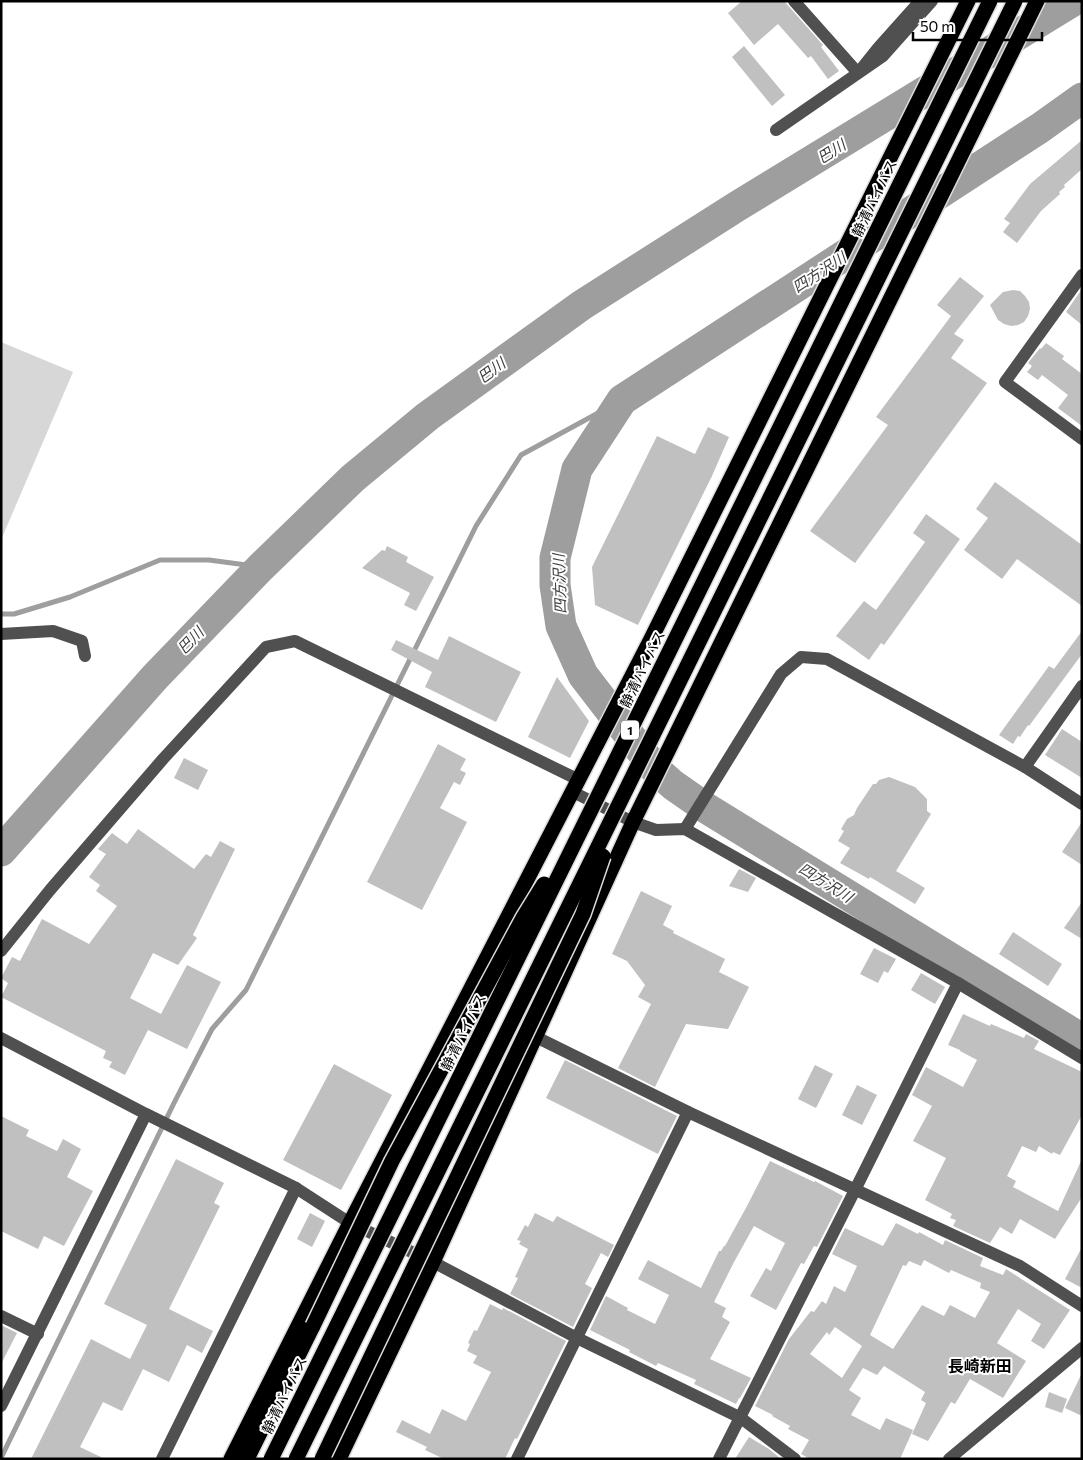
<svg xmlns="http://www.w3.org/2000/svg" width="1083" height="1460" font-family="Commissioner,'Noto Sans JP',sans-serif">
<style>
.green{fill:#d7d7d7}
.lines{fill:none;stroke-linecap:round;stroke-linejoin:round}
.stream{stroke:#9e9e9e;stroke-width:5}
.river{stroke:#9e9e9e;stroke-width:31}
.building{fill:#c0c0c0;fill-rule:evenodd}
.highway-casing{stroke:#dbdbdb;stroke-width:18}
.minor{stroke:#505050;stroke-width:12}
.highway{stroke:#000;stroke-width:15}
.highway-bridge-casing{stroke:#dbdbdb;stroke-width:18;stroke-linecap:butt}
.highway-bridge{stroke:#000;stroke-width:15}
.labels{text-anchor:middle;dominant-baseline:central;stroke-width:4;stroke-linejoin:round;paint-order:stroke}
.shield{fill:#fff;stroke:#4c4c4c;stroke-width:1}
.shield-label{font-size:12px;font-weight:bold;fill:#000}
.street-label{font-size:14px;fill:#000;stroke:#fff}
.water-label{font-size:15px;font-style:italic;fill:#3f3f3f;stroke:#fff}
.quarter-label{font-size:16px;font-weight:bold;fill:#000;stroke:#fff}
</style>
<rect width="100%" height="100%" fill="#fff"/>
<!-- green -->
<polygon class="green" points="1,342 73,372 1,540"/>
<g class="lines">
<!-- stream -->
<g class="stream">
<polyline points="1,614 14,614 70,597 160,560 209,560 261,567"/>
<polyline points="1,1458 174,1103 212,1029 246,990 476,526 521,455 622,400"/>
</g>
<!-- river -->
<g class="river">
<polyline points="1082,98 1040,128 622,400 577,469 555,558 555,585 561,626 583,675 656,770 673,785 706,808 1082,1039"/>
<polyline points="1,851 155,677 261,567 353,478 428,416 582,305 736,207 1073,1"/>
</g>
</g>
<!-- building -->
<g class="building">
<polygon points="742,1 784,1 823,45 821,47 839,71 828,79 811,56 808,58 778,24 754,45 728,13"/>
<polygon points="744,46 785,95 772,106 732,57"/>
<polygon points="1082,140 1082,169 1064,185 1065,187 1059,192 1060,194 1041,211 1017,243 1003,232 1010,223 1004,219 1030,184"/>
<polygon points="960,277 984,296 954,334 964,340 951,358 987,383 855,563 810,531 888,425 876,417 951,316 937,305"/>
<polygon points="1082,289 1082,325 1066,312"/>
<polygon points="1013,290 1020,291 1025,296 1029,302 1030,309 1028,316 1024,322 1018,325 1011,326 1004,324 998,320 990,305 1003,292"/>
<polygon points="1046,343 1064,356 1062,359 1082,374 1082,426 1058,408 1068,395 1042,375 1038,380 1027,372 1032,366 1028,363 1040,348 1041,349"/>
<polygon points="708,427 729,437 712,476 638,625 595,605 592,567 657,436 695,454"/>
<polygon points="995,482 1082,545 1082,606 1017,559 1002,579 964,550 988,518 976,509"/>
<polygon points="926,514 960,539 884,645 881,643 869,660 836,636 864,601 876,610 925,542 913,533"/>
<polygon points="387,546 408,557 406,562 434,577 416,611 404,605 410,593 362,568 382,550 385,551"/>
<polygon points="1082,631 1082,654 1029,726 1028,725 1020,737 1018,736 1013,744 999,735 1049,666 1054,669"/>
<polygon points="449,636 521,672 496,722 425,687 432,672 391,650 396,640 438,660"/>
<polygon points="557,677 589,721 570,758 528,737"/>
<polygon points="1062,729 1082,742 1082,778 1045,755"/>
<polygon points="438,744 466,759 460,770 466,773 460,785 454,782 440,808 467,822 422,910 367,882"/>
<polygon points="184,758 208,770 198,790 174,778"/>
<polygon points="889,777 915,787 927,799 927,811 931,814 896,871 925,888 915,904 870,877 869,879 840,863 850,848 838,841 844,831 841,829 847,819 854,815 857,808 873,784 876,784 879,780"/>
<polygon points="1082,822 1082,865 1062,852"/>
<polygon points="138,829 194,869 206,854 211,857 220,841 235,849 193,935 197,938 178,965 153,953 130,998 161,1014 187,965 221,982 187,1049 148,1030 125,1075 109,1067 112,1062 103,1058 106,1051 1,997 8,983 1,978 12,957 20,961 42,919 89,944 117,906 96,891 100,885 89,877 106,854 98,849 112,833 127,844"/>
<polygon points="739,869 756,878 748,892 729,886"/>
<polygon points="641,891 672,906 663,925 674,931 673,933 725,959 719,972 749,987 728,1029 686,1024 655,1087 618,1068 651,1004 638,997 645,985 627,961 612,954"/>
<polygon points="1082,902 1082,939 1064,928"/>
<polygon points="1013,932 1062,964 1048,986 999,954"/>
<polygon points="874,948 896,959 888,973 884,971 878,983 860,974"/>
<polygon points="921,973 945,987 935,1004 911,990"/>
<polygon points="963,1014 990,1026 991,1024 1024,1038 1026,1034 1039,1041 1034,1049 1082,1072 1082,1115 1060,1155 1053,1152 1052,1154 1039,1146 1036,1152 1022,1146 1007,1176 1016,1181 1013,1187 1058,1211 1082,1159 1082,1197 1055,1239 1020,1219 1012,1234 1000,1227 990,1243 953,1226 956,1220 950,1218 952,1214 925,1200 946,1158 913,1141 932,1106 912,1095 926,1067 963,1087 977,1060 960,1051 960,1050 948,1045"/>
<polygon points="565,1060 677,1116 658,1154 546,1098"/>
<polygon points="334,1064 392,1095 341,1190 283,1160"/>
<polygon points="815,1065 833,1074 816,1108 798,1099"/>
<polygon points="857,1085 877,1095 862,1125 842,1115"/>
<polygon points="1,1116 29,1130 26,1136 57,1151 63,1139 81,1149 67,1177 93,1191 64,1246 44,1236 38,1249 1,1231"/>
<polygon points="176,1159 224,1183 214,1203 220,1206 169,1309 213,1331 202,1353 187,1345 169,1382 143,1369 122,1411 103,1402 80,1447 105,1459 31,1459 91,1339 130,1359 147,1325 104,1304"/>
<polygon points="770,1161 814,1182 815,1181 843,1196 817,1247 814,1246 804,1264 801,1263 776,1310 750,1296 766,1268 771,1271 785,1243 754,1226 734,1262 714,1302 726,1308 722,1317 730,1322 710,1359 751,1378 740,1398 739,1398 736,1404 694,1384 696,1380 658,1363 656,1366 629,1352 630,1350 590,1330 606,1296 628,1308 627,1310 655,1324 669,1295 638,1279 648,1260 701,1288 719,1251 721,1251 724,1246 725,1246 747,1206"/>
<polygon points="310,1213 325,1221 312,1247 297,1239"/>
<polygon points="535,1213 553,1222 557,1216 614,1245 608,1257 601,1253 585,1284 592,1288 573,1327 510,1294 518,1278 515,1277 528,1249 519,1244 521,1241 517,1240 525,1225 528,1227"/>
<path d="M896 1223 918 1234 919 1232 943 1245 945 1240 983 1258 980 1266 1003 1275 1006 1269 1070 1310 1044 1349 1031 1341 1041 1324 1018 1309 997 1343 1026 1361 1003 1398 970 1379 955 1404 951 1402 928 1441 912 1434 926 1403 921 1400 925 1392 884 1366 877 1375 863 1368 849 1390 861 1398 851 1415 880 1430 886 1418 913 1430 900 1459H810L801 1454 809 1440 788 1429 790 1426 772 1416 773 1415 755 1406 789 1339 811 1311 814 1312 822 1301 826 1304 834 1286 845 1292 857 1266 832 1254 845 1228 883 1246ZM924 1260 949 1273 951 1270 981 1283 980 1288 990 1292 975 1318 950 1305 944 1316 922 1305 893 1349 870 1335 903 1265 906 1266 909 1261 921 1266ZM835 1327 862 1346 842 1378 810 1354 827 1332 829 1335Z"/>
<polygon points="1082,1247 1082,1288 1065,1279"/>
<polygon points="490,1304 502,1310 503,1308 566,1341 517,1439 515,1438 505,1459 444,1459 425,1450 427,1447 396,1432 402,1420 430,1434 442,1409 466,1421 491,1372 473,1363 477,1356 467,1351 470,1344 468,1343 474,1330 477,1331"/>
<polygon points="1,1325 17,1333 1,1364"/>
<polygon points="1082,1373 1082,1416 1065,1408"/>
<polygon points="1049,1392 1067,1399 1062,1413 1045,1407"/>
<polygon points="749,1437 769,1449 781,1459 735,1459"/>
</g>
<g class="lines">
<defs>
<g id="highway">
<polyline points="231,1459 350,1223 650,641 968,1"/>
<polyline points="247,1459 313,1326"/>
<polyline points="339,1459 433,1262 633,822 1037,1"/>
</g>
</defs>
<!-- highway casing -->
<use href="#highway" class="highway-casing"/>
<!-- minor -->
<g class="minor">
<polyline points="794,1 858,73 878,48 920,1"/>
<polyline points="776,130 883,56 932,1"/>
<polyline points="1082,275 1005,382 1082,439"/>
<polyline points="1,634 53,631 82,641 85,656"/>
<polyline points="1025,767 1082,686"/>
<polyline points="573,792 633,822 656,830 685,829 958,983 1082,1058"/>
<polyline points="685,829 781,674 801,657 827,659 1025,767 1082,804"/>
<polyline points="1,951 50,890 163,759 266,647 295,641 579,780"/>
<polyline points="534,1036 688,1112 1020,1266 1082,1306"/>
<polyline points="1,1038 146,1114 296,1188 350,1223 433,1262 577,1338 741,1418 795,1459"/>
<polyline points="1,1316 38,1334"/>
<polyline points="1,1406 146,1114"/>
<polyline points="162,1459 296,1188"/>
<polyline points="517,1459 688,1112"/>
<polyline points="719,1459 855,1190 958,983"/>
<polyline points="949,1459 1082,1348"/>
</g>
<!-- highway -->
<use href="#highway" class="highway"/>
<defs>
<g id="highway-bridge">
<polyline points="313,1326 392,1161 523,918 544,884"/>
<polyline points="271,1459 990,1"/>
<polyline points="296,1459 1015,1"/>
<polyline points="322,1459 583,914 603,856"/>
</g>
</defs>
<!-- highway-bridge casing -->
<use href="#highway-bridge" class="highway-bridge-casing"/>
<!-- highway-bridge -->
<use href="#highway-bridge" class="highway-bridge"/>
</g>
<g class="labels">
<!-- shield labels -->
<rect class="shield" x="621" y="720.5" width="18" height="19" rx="4"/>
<g class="shield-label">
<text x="630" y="730">1</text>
</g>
<!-- street labels -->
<g class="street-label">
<text transform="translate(874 198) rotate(-64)">静清バイパス</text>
<text transform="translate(642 669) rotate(-64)">静清バイパス</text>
<text transform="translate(463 1032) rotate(-64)">静清バイパス</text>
<text transform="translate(284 1395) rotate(-64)">静清バイパス</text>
</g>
<!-- water labels -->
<g class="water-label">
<text transform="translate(831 151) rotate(-32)">巴川</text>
<text transform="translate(819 272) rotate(-33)">四方沢川</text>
<text transform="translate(491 370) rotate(-36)">巴川</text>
<text transform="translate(559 584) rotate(-92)">四方沢川</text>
<text transform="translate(190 640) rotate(-46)">巴川</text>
<text transform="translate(826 882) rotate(32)">四方沢川</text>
</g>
<!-- quarter labels -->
<g class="quarter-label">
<text x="980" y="1365">長崎新田</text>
</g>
</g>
<!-- border -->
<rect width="1083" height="1460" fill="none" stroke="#000000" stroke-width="5"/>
<!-- scale -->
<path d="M913 32v8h129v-8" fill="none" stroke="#000000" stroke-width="2.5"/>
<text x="920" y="32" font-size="15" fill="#000000" stroke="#ffffff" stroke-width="4" paint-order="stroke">50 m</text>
</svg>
